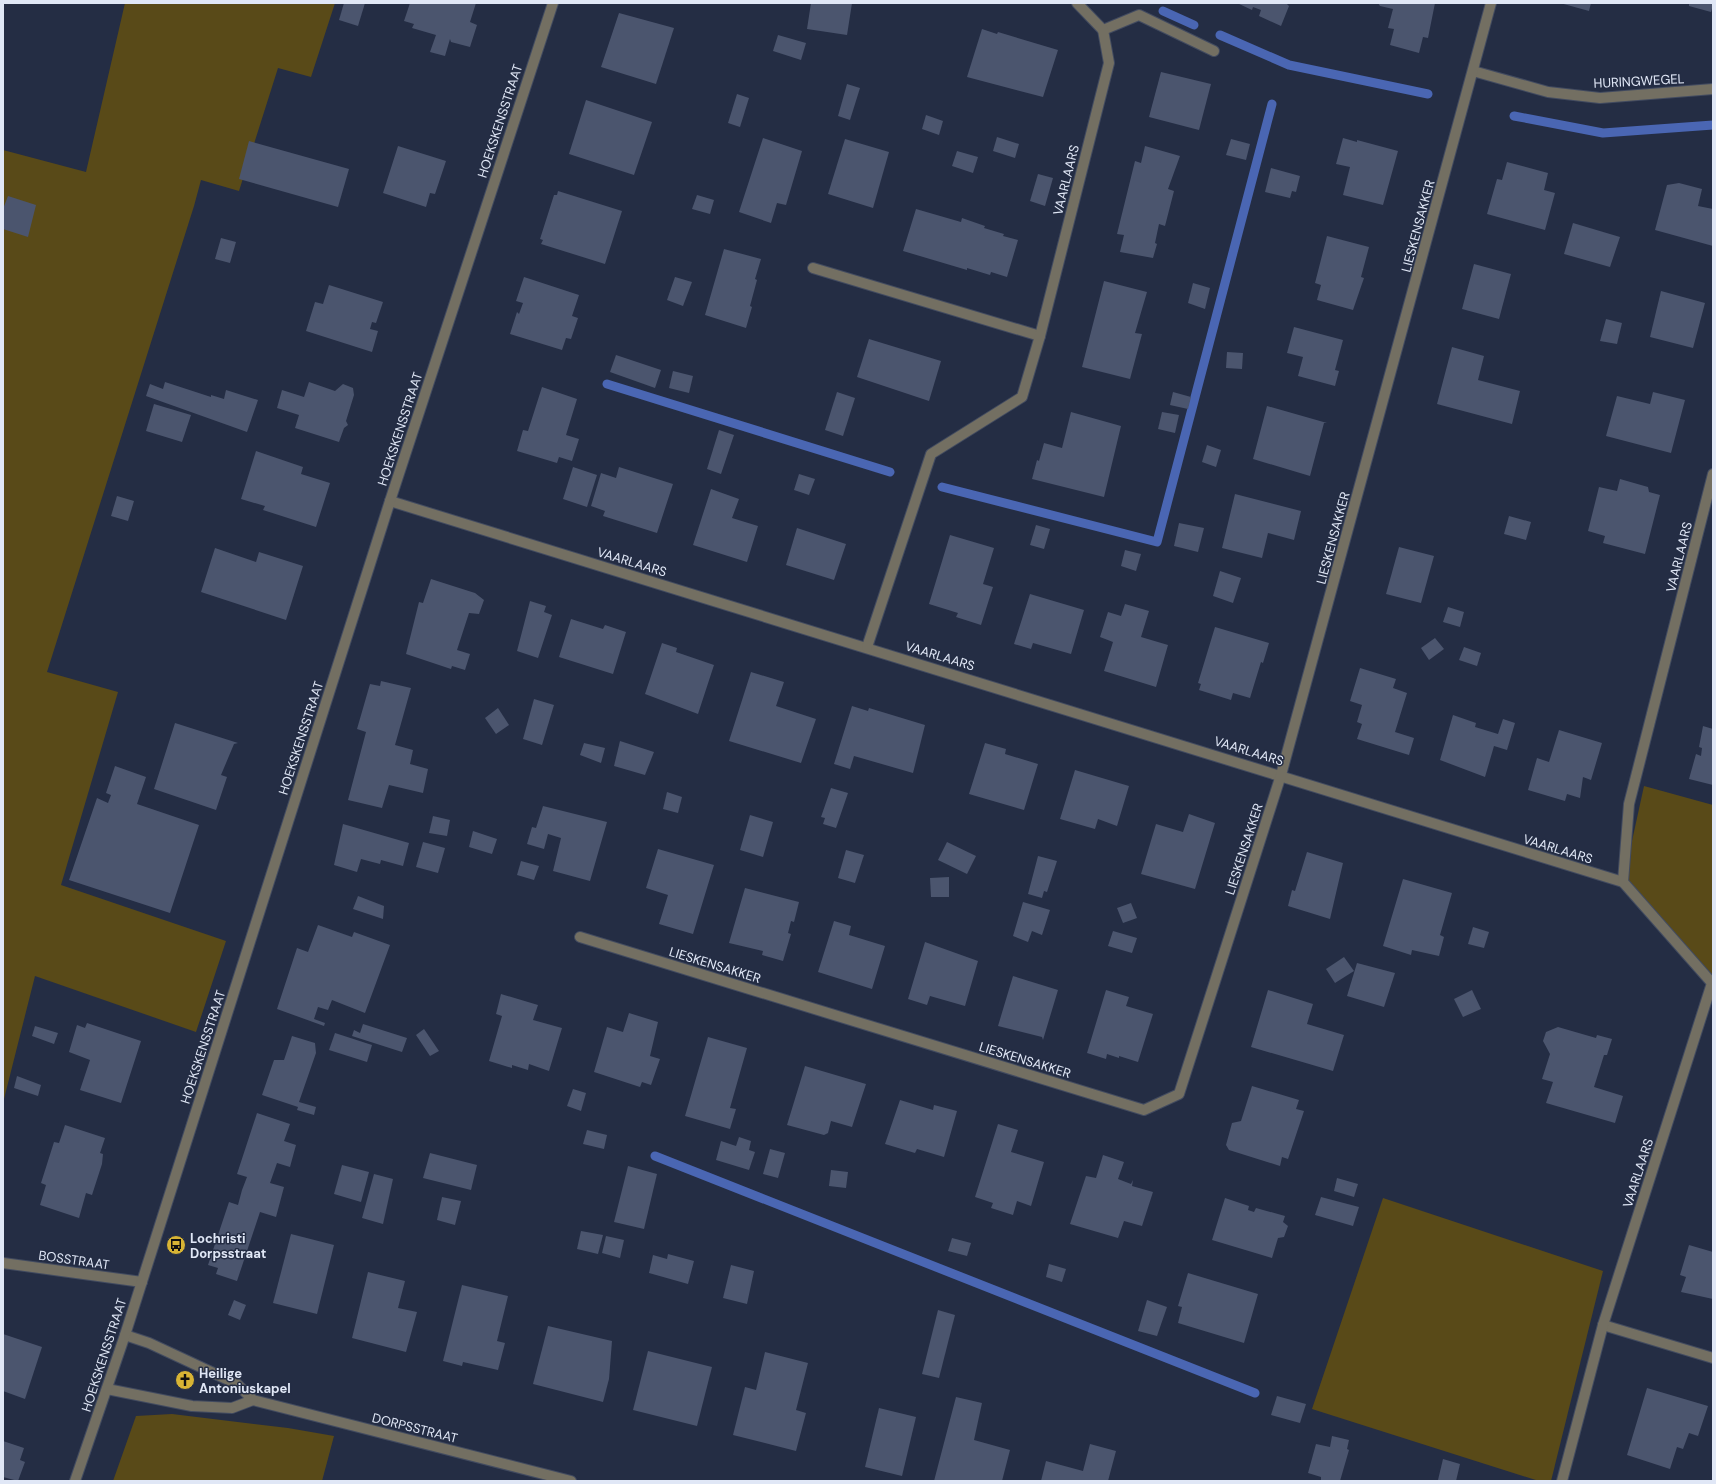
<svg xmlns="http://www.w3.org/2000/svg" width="1716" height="1484" font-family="'DM Sans',sans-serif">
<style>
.green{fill:#594a18}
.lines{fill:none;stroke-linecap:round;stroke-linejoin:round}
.stream{stroke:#4a66b3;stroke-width:9}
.building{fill:#4b556e}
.minor-casing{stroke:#424b60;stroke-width:12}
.minor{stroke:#736f62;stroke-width:10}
.labels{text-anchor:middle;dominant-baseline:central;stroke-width:3;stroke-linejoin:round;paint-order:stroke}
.street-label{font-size:13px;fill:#e0e7f6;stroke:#242d44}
.poi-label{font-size:13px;font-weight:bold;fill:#e0e7f6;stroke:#242d44;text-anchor:start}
</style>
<rect width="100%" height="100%" fill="#242d44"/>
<!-- green -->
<g class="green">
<polygon points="125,3 335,3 311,77 278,68 239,191 201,180 194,206 47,672 118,692 61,885 226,941 196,1032 35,976 3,1103 3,150 86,172"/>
<polygon points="1644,786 1713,805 1713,983 1623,882"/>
<polygon points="1383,1198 1603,1271 1551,1481 1539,1481 1312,1409"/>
<polygon points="172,1414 288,1428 334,1436 322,1481 113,1481 136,1416"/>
</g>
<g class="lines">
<!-- stream -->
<g class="stream">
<polyline points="1163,11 1194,25"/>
<polyline points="1220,35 1289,65 1428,94"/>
<polyline points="1514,116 1603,133 1713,125"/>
<polyline points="607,384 890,472"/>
<polyline points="942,487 1157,542 1272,104"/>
<polyline points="655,1156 1255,1393"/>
</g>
</g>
<!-- building -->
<g class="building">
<polygon points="344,3 365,3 358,26 339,20"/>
<polygon points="410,3 476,3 470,22 477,25 470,47 451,42 450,39 445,56 430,52 436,35 412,28 414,24 404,21"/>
<polygon points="811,3 852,3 847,35 807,29"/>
<polygon points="1237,3 1286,3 1289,6 1281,26 1259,16 1261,10 1253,7 1252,10"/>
<polygon points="1378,3 1435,3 1428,38 1423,37 1419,53 1390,45 1394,29 1388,28 1393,9 1380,6"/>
<polygon points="1560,3 1591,3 1589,11"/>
<polygon points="1689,3 1713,3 1713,5 1711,12 1689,6"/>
<polygon points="619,13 674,28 656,84 601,67"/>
<polygon points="982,29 997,34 998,32 1058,50 1043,97 967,77"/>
<polygon points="778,35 806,43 801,60 773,51"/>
<polygon points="1161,72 1211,84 1199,130 1149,117"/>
<polygon points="847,84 860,88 850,120 838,116"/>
<polygon points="737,94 749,98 740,127 728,123"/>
<polygon points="586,100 652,122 634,175 569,154"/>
<polygon points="926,115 943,121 939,135 922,129"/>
<polygon points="997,137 1019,144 1015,158 993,151"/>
<polygon points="763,138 802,151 786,205 777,203 771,223 739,212"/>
<polygon points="1343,138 1357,142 1357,140 1398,151 1383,205 1343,195 1350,167 1336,164"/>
<polygon points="845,139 889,152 873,208 828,194"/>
<polygon points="1231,139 1250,144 1246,160 1226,155"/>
<polygon points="249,141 349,169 338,207 239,179"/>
<polygon points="398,146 446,161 435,194 430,193 426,207 383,193"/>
<polygon points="1145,146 1180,156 1168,189 1174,191 1165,226 1159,224 1155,243 1157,244 1153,258 1120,252 1124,235 1117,234 1135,161 1141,163"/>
<polygon points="957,151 978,157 973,173 952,166"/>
<polygon points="1507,162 1548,173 1544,190 1555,193 1545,230 1487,214 1497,179 1502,180"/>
<polygon points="1271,168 1300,176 1296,192 1292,191 1290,198 1265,192"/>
<polygon points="1038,174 1053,178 1045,206 1030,201"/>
<polygon points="1679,183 1702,189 1698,206 1713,209 1713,246 1655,230 1667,185"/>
<polygon points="558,191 622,211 605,264 541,244 543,240 540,239 554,195 557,195"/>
<polygon points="697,195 714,200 710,214 692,209"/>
<polygon points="8,196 36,205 28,237 3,229 3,209"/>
<polygon points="916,209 961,222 962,218 985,226 984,228 1004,234 1003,236 1018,240 1007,277 991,272 990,275 967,268 967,270 903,251"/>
<polygon points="1573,223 1620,237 1610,267 1564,254"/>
<polygon points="1327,236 1369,247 1361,277 1364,278 1353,310 1317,300 1321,285 1315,283"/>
<polygon points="221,238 236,242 230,263 215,259"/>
<polygon points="724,249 761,259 755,279 757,280 750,306 752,307 746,328 705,315"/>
<polygon points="1474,264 1511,274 1499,319 1462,309"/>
<polygon points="524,277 579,295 572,316 578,318 571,339 566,338 562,350 510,334 517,312 519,314 523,303 516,301"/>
<polygon points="675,277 692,282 683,306 667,300"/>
<polygon points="1104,281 1147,292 1135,333 1142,334 1130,379 1082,367"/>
<polygon points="1193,283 1210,288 1205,309 1188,303"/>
<polygon points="329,285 383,302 376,323 372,322 370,329 378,331 372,352 306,331 315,302 323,304"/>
<polygon points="1661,291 1705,303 1693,348 1650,337"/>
<polygon points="1606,319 1622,323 1617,344 1600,341"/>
<polygon points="1294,327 1343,340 1335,370 1339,371 1335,386 1298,376 1303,357 1287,353"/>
<polygon points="869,339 941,361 929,401 857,377"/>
<polygon points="1452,347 1484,356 1478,380 1520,391 1512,424 1437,404"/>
<polygon points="1227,352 1243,353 1242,369 1226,368"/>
<polygon points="616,355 661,370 655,388 610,372"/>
<polygon points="673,371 693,376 689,393 669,388"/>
<polygon points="165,382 211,397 211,395 224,399 226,390 258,400 247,432 146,396 150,384 163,389"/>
<polygon points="309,382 335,391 343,384 353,388 354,395 346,421 348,425 344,428 339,442 295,428 299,415 277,408 282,390 304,397"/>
<polygon points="542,387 577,399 566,435 579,439 572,461 559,457 557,463 517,451 523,430 528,431"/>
<polygon points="837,392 855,398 843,436 825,430"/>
<polygon points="1173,392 1191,397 1188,409 1170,405"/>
<polygon points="1653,392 1685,400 1671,453 1606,436 1617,396 1650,404"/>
<polygon points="154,404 191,415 182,442 146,431"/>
<polygon points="1267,406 1327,423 1324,423 1310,476 1253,459"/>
<polygon points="1071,412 1121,426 1104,497 1032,479 1037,460 1039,461 1044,443 1062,448"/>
<polygon points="1162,412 1179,415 1175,433 1158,429"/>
<polygon points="719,430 734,435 721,474 707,469"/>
<polygon points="1207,445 1221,450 1216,467 1202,462"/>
<polygon points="256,451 303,467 301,474 330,483 316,527 263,510 265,506 241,499"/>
<polygon points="573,467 597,475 587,507 563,499"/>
<polygon points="619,467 673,484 657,533 603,516 605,511 591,506 601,473 616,478"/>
<polygon points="799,474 815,479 809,495 794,490"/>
<polygon points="1620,479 1648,487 1649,492 1660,495 1645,554 1603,543 1605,536 1588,531 1599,487 1617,491"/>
<polygon points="711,489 739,499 732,518 758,526 747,562 693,545"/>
<polygon points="1235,494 1301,511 1294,540 1268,533 1262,558 1222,548"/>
<polygon points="117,496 134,501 128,521 111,516"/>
<polygon points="1509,516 1531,522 1526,540 1504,534"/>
<polygon points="1179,523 1204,528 1198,552 1174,546"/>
<polygon points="1036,525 1050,529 1044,549 1030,545"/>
<polygon points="797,528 846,544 834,580 786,565"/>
<polygon points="950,535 994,548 983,584 993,587 981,625 956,617 958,613 929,604"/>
<polygon points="1399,547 1434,556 1421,603 1386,594"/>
<polygon points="215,548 256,562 259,552 303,566 286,620 201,592"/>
<polygon points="1125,550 1141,554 1136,571 1121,566"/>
<polygon points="1220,571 1241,578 1233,603 1213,596"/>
<polygon points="431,579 475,593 484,600 479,614 469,613 457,650 470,654 465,670 452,666 451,669 406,654 419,602 423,603"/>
<polygon points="1030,594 1084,610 1071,654 1033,643 1031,649 1014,644"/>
<polygon points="530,601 546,606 544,612 552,615 538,658 517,651"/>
<polygon points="1125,604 1149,611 1141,637 1168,645 1156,687 1104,671 1113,642 1100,637 1108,612 1121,616"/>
<polygon points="1448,607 1464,612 1460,627 1443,622"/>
<polygon points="571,619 603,629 605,625 626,632 613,674 559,657"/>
<polygon points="1215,627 1269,643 1263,663 1261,662 1250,698 1233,693 1231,700 1199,690 1201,684 1198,683"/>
<polygon points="1435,638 1444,649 1429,660 1421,648"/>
<polygon points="662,643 677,648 676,652 714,665 698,714 645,694"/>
<polygon points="1464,647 1481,653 1477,666 1459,660"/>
<polygon points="1360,668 1396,679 1393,688 1407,693 1395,732 1414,738 1409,755 1357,739 1362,724 1357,722 1362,705 1350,701"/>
<polygon points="751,672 784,682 776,706 816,719 801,763 729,741"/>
<polygon points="381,681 411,688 395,745 413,750 410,764 428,769 423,793 389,785 382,808 348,800 366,732 357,729 370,684 380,686"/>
<polygon points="534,699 554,705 542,745 523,739"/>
<polygon points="852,706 868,711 869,708 925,725 913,773 854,756 850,769 834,764"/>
<polygon points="498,708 509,725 496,734 485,718"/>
<polygon points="1453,715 1476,723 1475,727 1498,734 1503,719 1515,723 1507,750 1494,746 1485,777 1440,760"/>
<polygon points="175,723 238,743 234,744 221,775 227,777 216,810 154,789"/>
<polygon points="1703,726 1713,729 1713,785 1689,779 1696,754 1701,756 1702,748 1699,747"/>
<polygon points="1559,730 1602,743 1591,780 1583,777 1580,798 1567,794 1565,801 1528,790 1537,758 1549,762"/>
<polygon points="620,741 654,752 645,775 614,766"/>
<polygon points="584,743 605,748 601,763 580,755"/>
<polygon points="985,743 1006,749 1005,754 1038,764 1024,810 969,794"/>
<polygon points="115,766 146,777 137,804 199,825 170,913 69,880 97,798 108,803 111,795 106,793"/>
<polygon points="1075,770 1129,786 1117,826 1098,819 1095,829 1060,819"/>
<polygon points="831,788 848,793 836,828 823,824 825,818 821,817"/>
<polygon points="667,792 682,797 678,813 663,809"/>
<polygon points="543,806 607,822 590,881 553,871 561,838 548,834 544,849 527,844 532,827 536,828"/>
<polygon points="1189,814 1215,823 1195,889 1141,874 1156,824 1183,832"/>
<polygon points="750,815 773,822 763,857 740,850"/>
<polygon points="433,816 450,820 447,836 429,833"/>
<polygon points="343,824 409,843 403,866 381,860 380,864 361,859 357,872 334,865"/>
<polygon points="473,831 497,839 492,854 469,847"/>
<polygon points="423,842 445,848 438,873 416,867"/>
<polygon points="947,842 976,856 967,874 938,860"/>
<polygon points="658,849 714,865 693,934 659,924 668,895 646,888"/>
<polygon points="846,850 864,855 855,883 838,878"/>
<polygon points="1307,852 1343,863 1330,919 1288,906 1292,890 1295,891"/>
<polygon points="1038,856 1057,861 1047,892 1044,891 1042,898 1028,894"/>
<polygon points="521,861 539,866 534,880 517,875"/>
<polygon points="949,877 949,897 931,897 930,878"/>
<polygon points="1403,879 1452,893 1440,935 1444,937 1439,956 1412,950 1411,955 1383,946"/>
<polygon points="745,888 799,902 794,922 791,921 788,933 791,934 783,961 762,955 763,951 729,943"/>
<polygon points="358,896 384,906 383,919 353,909"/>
<polygon points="1023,902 1050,910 1042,935 1032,931 1028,942 1013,936"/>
<polygon points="1131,903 1137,918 1123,923 1117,908"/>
<polygon points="834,921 851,926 849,935 885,946 872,989 818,972"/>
<polygon points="318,925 352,937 354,932 390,945 365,1013 332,1000 328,1010 318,1007 314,1019 325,1023 324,1026 277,1009 297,948 308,952"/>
<polygon points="1473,927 1489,932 1484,948 1468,944"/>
<polygon points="1113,931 1137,938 1132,953 1108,946"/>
<polygon points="925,942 978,961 965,1006 930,996 927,1005 908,999"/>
<polygon points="1344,957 1354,971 1335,983 1326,969"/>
<polygon points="1357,963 1395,973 1384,1007 1347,996"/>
<polygon points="1013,976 1058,990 1043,1040 1042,1037 998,1026"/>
<polygon points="1106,990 1129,997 1126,1006 1153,1014 1138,1062 1119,1056 1119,1058 1107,1054 1106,1059 1087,1053"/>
<polygon points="1268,990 1313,1004 1307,1024 1344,1035 1333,1071 1251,1047"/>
<polygon points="1472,990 1481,1009 1463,1017 1454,999"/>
<polygon points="501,994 538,1005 533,1020 562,1028 549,1071 529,1064 528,1070 512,1065 512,1068 489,1061 502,1016 496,1014"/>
<polygon points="629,1013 658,1022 650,1056 660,1059 651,1085 642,1082 640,1087 594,1072 607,1027 623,1032"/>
<polygon points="87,1023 141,1041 121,1103 80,1090 90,1060 69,1052 77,1025 85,1028"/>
<polygon points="363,1024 407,1038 402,1052 352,1036 354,1030 360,1033"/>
<polygon points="35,1026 58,1033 54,1044 32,1036"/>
<polygon points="1558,1027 1596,1038 1597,1035 1612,1039 1607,1055 1604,1055 1594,1087 1623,1096 1615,1123 1546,1103 1553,1082 1542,1079 1550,1054 1543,1041 1546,1032"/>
<polygon points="424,1029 439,1051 430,1056 416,1035"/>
<polygon points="335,1033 372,1045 367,1062 329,1050"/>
<polygon points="292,1036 315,1043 316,1053 299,1102 316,1107 314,1115 297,1110 298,1107 262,1095 274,1060 284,1060"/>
<polygon points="708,1037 747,1048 730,1108 736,1109 730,1129 685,1116"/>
<polygon points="805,1066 866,1084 852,1127 831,1121 828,1133 824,1135 787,1125"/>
<polygon points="17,1076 41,1085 38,1096 14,1088"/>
<polygon points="1252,1086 1299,1100 1296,1109 1304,1111 1288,1159 1282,1157 1280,1166 1229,1150 1226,1145 1232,1123 1241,1121"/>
<polygon points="573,1089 586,1093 581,1111 567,1106"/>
<polygon points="900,1100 933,1110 934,1105 957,1111 944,1157 917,1149 915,1153 885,1144"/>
<polygon points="257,1113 290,1124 284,1141 296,1145 290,1167 277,1163 270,1183 284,1187 276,1217 260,1212 237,1281 216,1274 218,1268 208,1265 229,1202 238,1205 242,1190 247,1177 237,1174"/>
<polygon points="998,1124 1018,1130 1011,1152 1044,1162 1031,1206 1017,1201 1013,1215 991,1208 993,1203 975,1197"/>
<polygon points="65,1125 105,1138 100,1153 103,1154 102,1164 92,1195 86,1193 79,1218 40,1205 46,1185 41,1183 54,1142 59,1143"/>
<polygon points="587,1130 607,1135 604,1149 583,1144"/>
<polygon points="739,1137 751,1141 749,1150 755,1152 749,1170 716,1160 721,1141 736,1146"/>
<polygon points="770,1149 785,1153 778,1178 763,1174"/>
<polygon points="430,1153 477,1165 471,1190 423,1178"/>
<polygon points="1103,1155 1124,1162 1118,1179 1131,1184 1133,1180 1132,1186 1153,1192 1142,1226 1124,1221 1118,1238 1070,1224 1086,1176 1096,1178"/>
<polygon points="342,1165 369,1172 361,1202 334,1194"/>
<polygon points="628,1166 657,1174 644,1229 614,1222"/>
<polygon points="831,1170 848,1172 846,1188 829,1186"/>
<polygon points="374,1174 393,1179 383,1224 362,1218"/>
<polygon points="1337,1178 1358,1184 1354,1197 1334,1191"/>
<polygon points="442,1197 461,1201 455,1225 437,1220"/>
<polygon points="1321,1197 1359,1207 1353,1226 1315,1215"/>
<polygon points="1225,1198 1249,1206 1248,1210 1254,1212 1256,1208 1285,1216 1283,1222 1288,1226 1284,1237 1278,1238 1272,1258 1212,1240"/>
<polygon points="581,1231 603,1235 598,1254 577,1249"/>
<polygon points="291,1234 334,1245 317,1314 273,1303"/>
<polygon points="606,1236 624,1240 620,1258 602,1253"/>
<polygon points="952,1238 971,1243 967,1256 948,1251"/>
<polygon points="1689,1245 1713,1252 1713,1299 1681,1292 1686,1277 1680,1275"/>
<polygon points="668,1254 694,1261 688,1284 649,1273 653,1255 667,1259"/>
<polygon points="1049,1264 1066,1269 1062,1282 1046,1277"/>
<polygon points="731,1265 754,1271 747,1304 723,1298"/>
<polygon points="368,1272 405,1281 398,1308 417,1312 406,1352 352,1338"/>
<polygon points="1188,1273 1258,1294 1244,1343 1178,1323 1182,1307 1178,1306"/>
<polygon points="462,1285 508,1296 497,1341 505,1343 498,1370 463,1362 462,1366 443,1361"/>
<polygon points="234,1300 246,1305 240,1320 228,1315"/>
<polygon points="1147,1300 1167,1307 1157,1336 1138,1331"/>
<polygon points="938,1310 955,1315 939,1378 922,1374"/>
<polygon points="548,1326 612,1341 609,1379 603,1402 533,1384"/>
<polygon points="3,1334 42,1347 25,1399 3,1391"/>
<polygon points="648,1351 712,1367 697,1426 633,1410"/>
<polygon points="765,1352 808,1363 796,1410 806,1413 796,1451 733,1435 745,1387 756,1390"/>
<polygon points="183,1375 192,1377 189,1389 180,1387 178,1383 180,1378"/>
<polygon points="1647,1388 1708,1406 1698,1436 1689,1433 1683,1449 1677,1447 1670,1469 1627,1455"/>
<polygon points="1277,1396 1306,1404 1300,1423 1271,1415"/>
<polygon points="956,1397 982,1403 974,1440 1010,1450 1002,1481 934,1481"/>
<polygon points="879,1408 916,1417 902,1476 865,1467"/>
<polygon points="1332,1436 1349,1440 1347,1449 1349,1450 1340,1481 1326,1481 1321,1480 1321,1477 1308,1473 1316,1444 1330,1447"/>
<polygon points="3,1441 24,1448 20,1460 25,1462 18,1481 3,1477"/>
<polygon points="1090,1444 1116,1451 1108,1481 1041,1481 1046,1461 1083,1471"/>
<polygon points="1443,1459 1460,1464 1456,1481 1438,1480"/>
</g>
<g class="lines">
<defs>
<g id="minor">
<polyline points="1103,30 1139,15 1214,51"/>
<polyline points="1473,71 1548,92 1600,98 1713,89"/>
<polyline points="813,268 1040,336"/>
<polyline points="390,501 1623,882"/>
<polyline points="867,647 931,454 1022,397 1040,336 1109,63 1103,30 1077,3"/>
<polyline points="580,937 1144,1110 1179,1094 1281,775 1491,3"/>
<polyline points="3,1263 142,1282"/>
<polyline points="1603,1325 1713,1358"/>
<polyline points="125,1335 149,1343 237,1384 253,1400 571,1481"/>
<polyline points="107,1389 192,1406 232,1408 253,1400"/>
<polyline points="75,1481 125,1335 390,501 553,3"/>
<polyline points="1562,1481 1603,1325 1712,983 1623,882 1629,804 1713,474"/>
</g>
</defs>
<!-- minor casing -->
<use href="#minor" class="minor-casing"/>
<!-- minor -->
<use href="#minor" class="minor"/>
</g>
<!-- icons -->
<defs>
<symbol id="bus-disc" viewBox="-11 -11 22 22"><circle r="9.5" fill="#d8b434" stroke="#242d44"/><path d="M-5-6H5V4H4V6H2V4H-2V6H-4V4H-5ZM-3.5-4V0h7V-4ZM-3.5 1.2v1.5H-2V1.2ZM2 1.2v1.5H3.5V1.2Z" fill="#111"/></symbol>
<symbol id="church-disc" viewBox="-11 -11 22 22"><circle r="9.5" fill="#d8b434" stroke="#242d44"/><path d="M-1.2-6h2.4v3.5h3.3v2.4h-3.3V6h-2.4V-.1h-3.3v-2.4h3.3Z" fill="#111"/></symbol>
</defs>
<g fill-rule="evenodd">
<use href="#bus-disc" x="165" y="1234" width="22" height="22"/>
<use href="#church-disc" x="174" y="1369" width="22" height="22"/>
</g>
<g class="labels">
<!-- street labels -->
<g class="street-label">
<text transform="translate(1639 81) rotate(-3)">HURINGWEGEL</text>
<text transform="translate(500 121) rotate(-72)">HOEKSKENSSTRAAT</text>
<text transform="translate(1066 180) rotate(-76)">VAARLAARS</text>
<text transform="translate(1418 226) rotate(-75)">LIESKENSAKKER</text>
<text transform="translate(400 429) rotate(-72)">HOEKSKENSSTRAAT</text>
<text transform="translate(1333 538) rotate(-75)">LIESKENSAKKER</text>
<text transform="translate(1679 557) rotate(-76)">VAARLAARS</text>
<text transform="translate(632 562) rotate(17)">VAARLAARS</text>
<text transform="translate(940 656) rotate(17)">VAARLAARS</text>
<text transform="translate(301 738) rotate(-72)">HOEKSKENSSTRAAT</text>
<text transform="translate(1249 751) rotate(17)">VAARLAARS</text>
<text transform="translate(1244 849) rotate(-72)">LIESKENSAKKER</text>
<text transform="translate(1558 849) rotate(17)">VAARLAARS</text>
<text transform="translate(715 965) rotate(17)">LIESKENSAKKER</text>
<text transform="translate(203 1047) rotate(-72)">HOEKSKENSSTRAAT</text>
<text transform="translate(1025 1060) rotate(17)">LIESKENSAKKER</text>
<text transform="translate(1638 1173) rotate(-72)">VAARLAARS</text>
<text transform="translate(74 1260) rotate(8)">BOSSTRAAT</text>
<text transform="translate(104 1355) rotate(-72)">HOEKSKENSSTRAAT</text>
<text transform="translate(415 1428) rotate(14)">DORPSSTRAAT</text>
</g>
<!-- poi labels -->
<g class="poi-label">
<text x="190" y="1238">Lochristi<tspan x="190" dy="15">Dorpsstraat</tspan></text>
<text x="199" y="1373">Heilige<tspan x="199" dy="15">Antoniuskapel</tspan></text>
</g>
</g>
<!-- border -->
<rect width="1716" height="1484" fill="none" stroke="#e0e7f6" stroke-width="8"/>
</svg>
